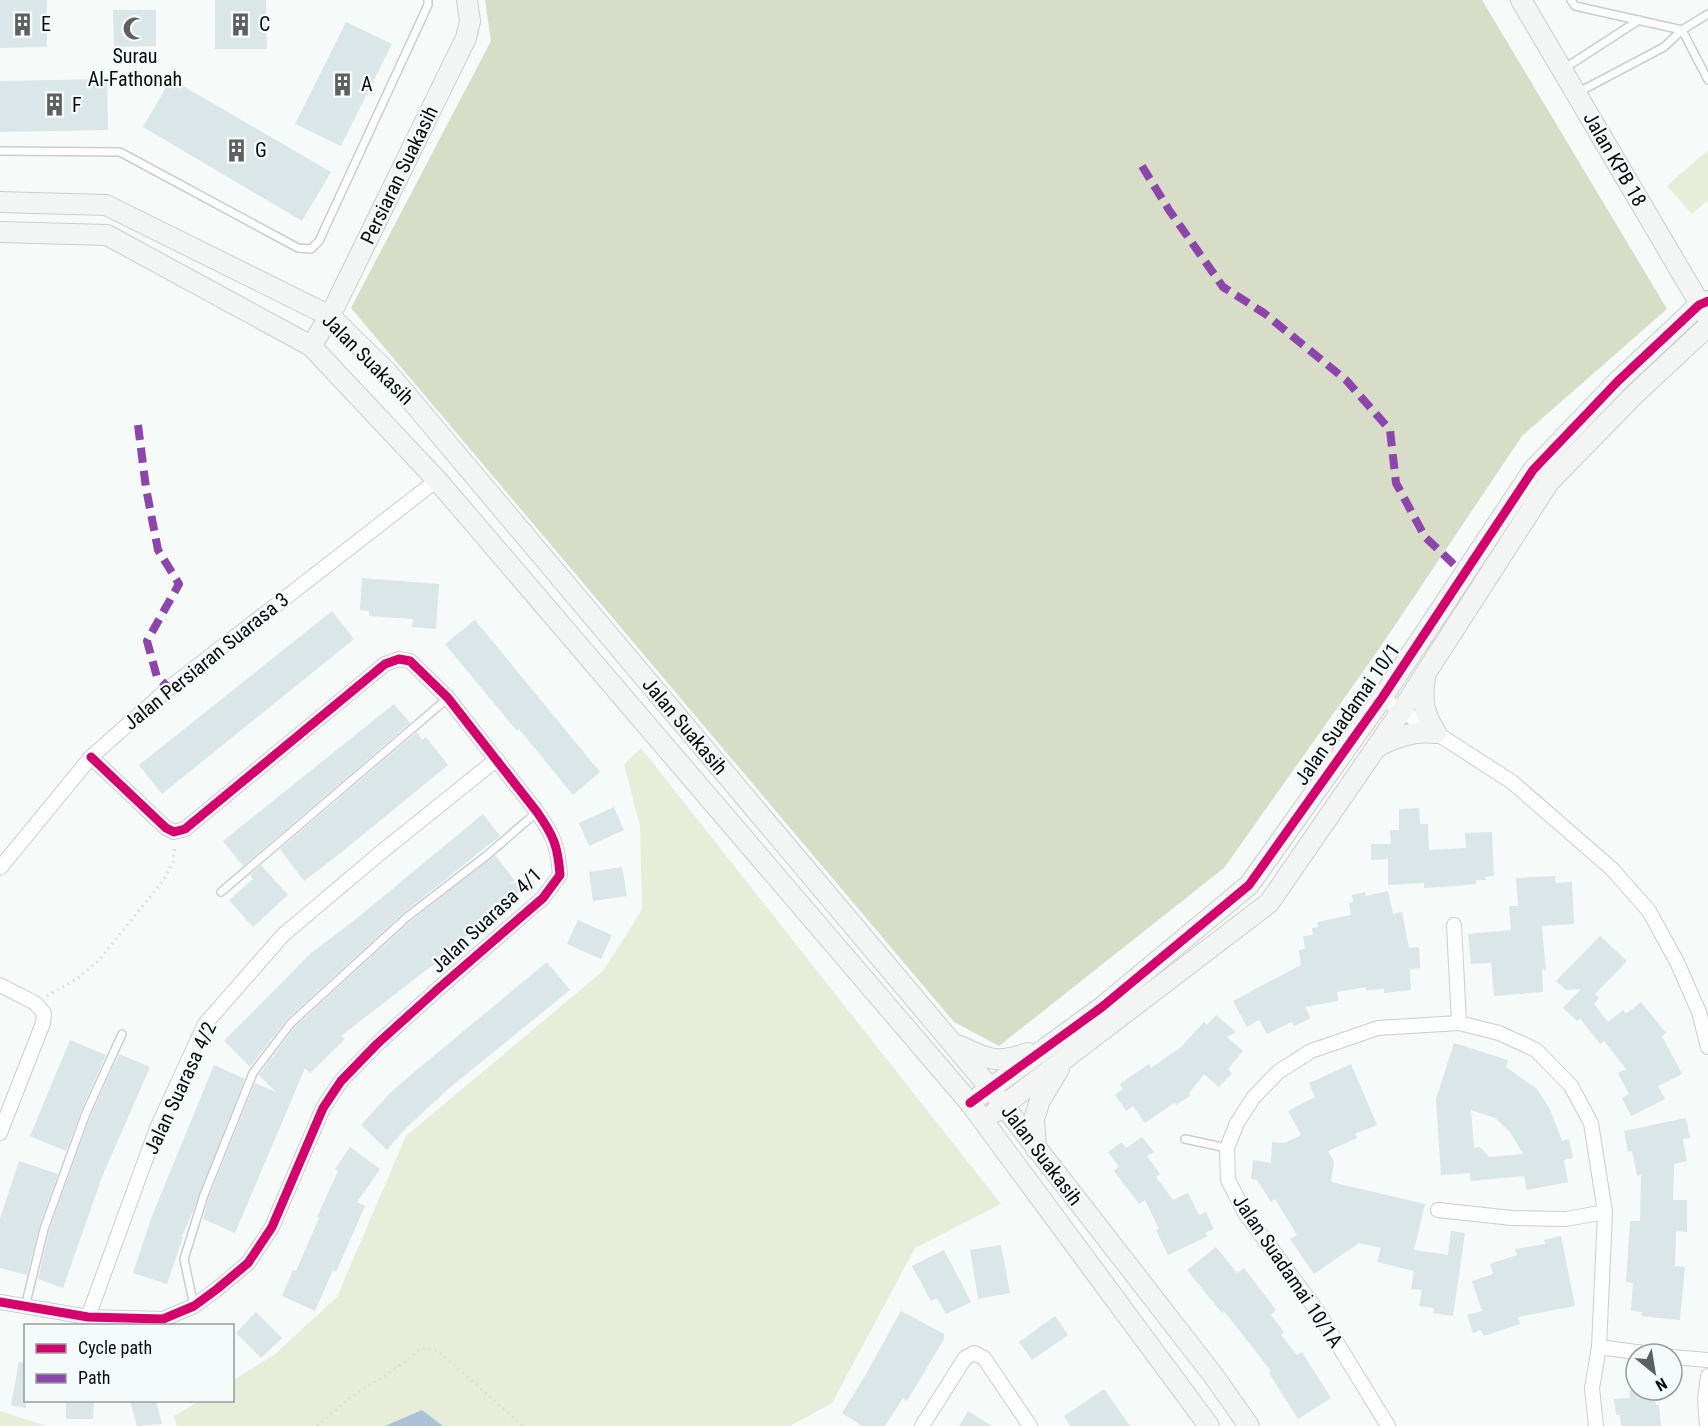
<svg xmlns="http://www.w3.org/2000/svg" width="1708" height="1426" font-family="'Roboto Condensed',sans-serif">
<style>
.green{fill:#e8edd9}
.forest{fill:#d8ddc7}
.water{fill:#acc3d7}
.building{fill:#dae6e8;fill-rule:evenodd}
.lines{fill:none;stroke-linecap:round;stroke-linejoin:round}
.lane-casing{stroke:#cbcece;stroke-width:10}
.street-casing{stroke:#cbcece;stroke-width:16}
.secondary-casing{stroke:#cbcece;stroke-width:22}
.path{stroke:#dadbda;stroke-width:3;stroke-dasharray:1.5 4.5;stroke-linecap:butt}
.lane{stroke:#fefefe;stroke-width:7}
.street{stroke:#fefefe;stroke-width:14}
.secondary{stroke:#f2f5f3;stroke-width:20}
.quiet{stroke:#8e44ad;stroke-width:8;stroke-dasharray:15 8;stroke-linecap:butt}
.cycleway-casing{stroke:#f5fbfa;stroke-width:13}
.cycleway{stroke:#d6006c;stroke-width:9}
.labels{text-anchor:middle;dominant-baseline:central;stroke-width:4.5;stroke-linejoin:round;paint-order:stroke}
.poi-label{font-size:20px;fill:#0b0d0c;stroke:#f5fbfa;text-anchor:start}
.street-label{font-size:20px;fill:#0b0d0c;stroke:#f5fbfa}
</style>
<rect width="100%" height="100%" fill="#f6faf9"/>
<!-- green -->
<g class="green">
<polygon points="1708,150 1708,200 1692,214 1667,186"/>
<polygon points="641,748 1001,1204 915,1248 832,1403 790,1426 177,1426 174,1416 199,1401 232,1400 233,1380 274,1355 337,1297 406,1136 603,971 642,910 640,826 624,764"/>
<polygon points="0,1411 47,1426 0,1426"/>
</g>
<!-- forest -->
<polygon class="forest" points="485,0 1482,0 1667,309 1522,436 1379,649 1224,868 999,1046 954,1022 351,308 491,41"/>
<!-- water -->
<polygon class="water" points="422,1410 443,1426 385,1426"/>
<!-- building -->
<g class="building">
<polygon points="0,0 47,0 47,47 0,48"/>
<polygon points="215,0 266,0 267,49 215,49"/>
<polygon points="113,10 156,10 156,46 114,47"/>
<polygon points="346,22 392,44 341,146 295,124"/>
<polygon points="107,79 108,130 0,132 0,81"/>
<polygon points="171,79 331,172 302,221 143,127"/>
<polygon points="362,578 439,584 436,629 412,627 413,619 369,616 369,611 360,610"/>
<polygon points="332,611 354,639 162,794 139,765"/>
<polygon points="475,620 600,772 573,795 519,729 517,731 445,644"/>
<polygon points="394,704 410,723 243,866 223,841"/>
<polygon points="417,732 422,740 426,737 448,765 343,851 304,881 280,849"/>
<polygon points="614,807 624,830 589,846 579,823"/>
<polygon points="1419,808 1420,824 1428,824 1429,850 1466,848 1465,833 1492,832 1494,876 1485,877 1486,880 1476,880 1476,884 1443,887 1424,888 1424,883 1388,885 1388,859 1371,860 1371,844 1391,844 1390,830 1399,830 1399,809"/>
<polygon points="483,814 500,836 403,913 287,1019 250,1067 224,1041 310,954 356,919"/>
<polygon points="495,855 515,881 507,884 535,880 477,926 434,964 341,1036 345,1039 310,1073 305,1068 235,1233 203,1219 209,1197 255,1083 276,1092 259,1075 295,1027 411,921"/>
<polygon points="261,865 288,895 253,927 229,900 253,879 250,875"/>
<polygon points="622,867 627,896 593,901 589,872"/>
<polygon points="1555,876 1556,883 1572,882 1574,924 1542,926 1546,972 1542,967 1543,992 1494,996 1491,963 1471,964 1468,934 1511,930 1509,906 1518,906 1516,878"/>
<polygon points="1388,891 1393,914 1402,912 1409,948 1419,947 1420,968 1410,969 1411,990 1384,993 1384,989 1366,990 1366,987 1337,992 1338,1001 1305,1007 1311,1018 1294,1026 1291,1022 1267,1034 1259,1020 1247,1027 1233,1001 1301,965 1299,950 1305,949 1303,936 1313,935 1312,928 1318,927 1317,922 1351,915 1349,903 1353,902 1352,895 1365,892 1366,896"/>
<polygon points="578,920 612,935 601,959 567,944"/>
<polygon points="1600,936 1627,961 1595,994 1599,998 1594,1004 1608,1022 1623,1010 1626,1014 1641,1002 1666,1033 1662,1036 1682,1074 1658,1086 1665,1099 1631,1116 1622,1098 1629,1094 1618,1073 1626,1069 1604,1041 1600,1044 1580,1018 1577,1021 1563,1008 1581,989 1566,990 1556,981"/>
<polygon points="547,962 570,990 448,1089 404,1130 387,1150 361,1125 391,1092 412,1074"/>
<polygon points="1216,1015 1236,1032 1227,1037 1243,1051 1228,1069 1232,1073 1219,1087 1204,1074 1189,1093 1191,1095 1176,1105 1174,1103 1145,1123 1133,1106 1126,1111 1115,1095 1123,1089 1120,1084 1149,1064 1151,1068 1181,1047 1204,1022 1207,1025"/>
<polygon points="70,1040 106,1055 81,1111 66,1151 30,1136"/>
<path d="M1454 1043 1508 1060 1506 1067 1537 1089 1550 1109 1562 1141 1569 1139 1573 1158 1564 1160 1568 1182 1527 1190 1524 1176 1471 1181 1470 1173 1441 1175 1436 1099ZM1471 1110 1495 1118 1510 1132 1523 1154 1489 1157 1480 1147 1474 1148Z"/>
<polygon points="119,1054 150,1067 102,1177 63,1288 38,1279 49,1231 91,1115"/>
<polygon points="1351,1064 1377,1125 1355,1134 1357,1138 1328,1151 1334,1162 1331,1182 1425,1204 1414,1250 1448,1255 1451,1231 1465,1233 1453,1316 1433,1313 1434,1308 1419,1306 1422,1290 1411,1289 1414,1271 1377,1262 1381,1248 1359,1243 1314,1274 1290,1239 1297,1235 1275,1199 1271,1202 1257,1180 1251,1179 1253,1160 1271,1163 1272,1142 1285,1143 1301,1135 1288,1111 1315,1097 1309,1083"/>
<polygon points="214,1065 245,1079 192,1214 181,1237 183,1237 167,1284 133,1273 152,1216"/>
<polygon points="1686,1118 1690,1138 1683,1139 1687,1161 1674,1164 1674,1169 1673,1200 1687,1200 1687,1232 1676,1231 1675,1266 1685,1267 1680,1320 1641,1316 1642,1312 1631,1311 1633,1283 1626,1282 1630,1221 1640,1221 1641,1175 1637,1176 1632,1151 1628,1152 1624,1131"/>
<polygon points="1142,1137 1154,1152 1147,1156 1160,1174 1156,1177 1173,1200 1188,1193 1199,1215 1206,1212 1214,1229 1205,1233 1208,1236 1168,1255 1156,1230 1159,1229 1145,1200 1139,1204 1114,1171 1119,1167 1108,1152 1122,1142 1126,1148"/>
<polygon points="350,1147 380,1169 357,1202 365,1206 336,1272 333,1270 315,1311 282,1296 293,1270 296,1271 319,1218 317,1217 338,1171 335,1169"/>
<polygon points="19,1161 58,1174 39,1227 27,1275 0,1268 0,1219"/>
<polygon points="1561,1236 1575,1306 1518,1317 1520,1324 1484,1336 1481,1330 1473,1333 1467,1315 1482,1311 1472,1281 1493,1274 1490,1264 1517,1255 1515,1249 1545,1244 1544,1240"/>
<polygon points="1001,1245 1010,1293 978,1299 970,1250"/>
<polygon points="1216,1247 1237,1273 1244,1268 1276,1310 1271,1315 1284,1332 1281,1335 1297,1355 1302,1352 1331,1398 1298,1419 1269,1373 1271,1371 1224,1311 1222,1313 1187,1270"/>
<polygon points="944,1250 971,1302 946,1314 937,1298 931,1301 912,1266"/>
<polygon points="901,1311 944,1334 944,1339 907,1401 903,1398 885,1426 862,1426 842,1413 865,1376"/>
<polygon points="256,1312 282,1338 261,1358 236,1333"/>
<polygon points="1055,1316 1068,1335 1032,1360 1019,1342"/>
<polygon points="19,1362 26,1363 26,1408 11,1405"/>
<polygon points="1104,1389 1130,1426 1070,1426 1064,1416"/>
<polygon points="1629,1390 1652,1390 1654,1392 1656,1405 1659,1405 1661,1426 1621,1426 1620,1415 1616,1415 1614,1399 1630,1398"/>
<polygon points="66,1401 94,1401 93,1419 66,1419"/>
<polygon points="130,1401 156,1401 162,1424 137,1426"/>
<polygon points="968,1411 992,1426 959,1426"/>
</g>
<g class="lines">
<defs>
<g id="lane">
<polyline points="1571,0 1575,6 1682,30 1708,80"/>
<polyline points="1565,68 1639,20"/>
<polyline points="1577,93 1664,47 1682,30 1708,14"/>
<polyline points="0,151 120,152 298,248 311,249 319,241 428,5 428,0"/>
<polyline points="221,892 448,698"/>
<polyline points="1185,1139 1227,1148"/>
<polyline points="194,1306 184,1259 204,1195 253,1073 291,1023 407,917 486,856 537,812"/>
<polyline points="25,1307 44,1229 86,1113 122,1034"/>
</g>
<g id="street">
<polyline points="1382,698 1512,782 1612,869 1649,911 1677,962 1699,1012 1708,1047"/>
<polyline points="0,868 91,757 169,688 437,480"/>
<polyline points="1454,925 1459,1023"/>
<polyline points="0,985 35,1003 44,1013 43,1023 0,1133"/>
<polyline points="1438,1210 1512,1218 1566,1219 1605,1212"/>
<path d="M0 1302 88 1317 163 1319 194 1306 217 1289 248 1263 272 1227 323 1108 341 1081 377 1044 439 988 543 898 560 875C558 847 554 836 537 812L448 698 410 661 399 659 385 664 185 829 174 832 166 828 91 757"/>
<polyline points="88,1317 157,1128 205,1024 283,935 379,854 497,759"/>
<polyline points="1599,1347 1651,1354"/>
<polyline points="1672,1357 1708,1360"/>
<polyline points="922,1426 965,1358 974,1353 984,1358 1030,1426"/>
<polyline points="1388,1426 1318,1312 1245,1213 1228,1180 1227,1148 1237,1123 1253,1098 1278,1072 1311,1051 1378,1028 1459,1023 1499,1033 1536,1050 1571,1086 1591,1123 1605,1212 1599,1347 1592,1388 1596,1426"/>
<polyline points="1707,1426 1705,1400 1708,1376"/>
</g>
<g id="secondary">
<polyline points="1521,0 1707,316"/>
<polyline points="0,202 106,205 330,316 388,373 990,1088 1213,1375 1249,1426"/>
<polyline points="0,232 107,235 311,346 437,480 970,1103 1209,1426"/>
<polyline points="311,346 330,316 466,38 470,21 467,0"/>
<path d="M1425 676C1422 701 1423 712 1436 733"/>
<path d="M1379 746C1398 736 1414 731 1436 733"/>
<path d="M960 1046C989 1060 998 1064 1028 1053"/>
<polyline points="981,1095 1102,1007 1249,885 1382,698 1533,470 1618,381 1699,305 1708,301"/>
<polyline points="995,1112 1269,903 1402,710 1549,482 1633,396 1708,326"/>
<polyline points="1036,1149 1034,1119 1040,1100 1059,1069"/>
</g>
</defs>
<!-- lane casing -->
<use href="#lane" class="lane-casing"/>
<!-- street casing -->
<use href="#street" class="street-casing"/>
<!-- secondary casing -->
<use href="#secondary" class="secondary-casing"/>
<!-- path -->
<g class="path">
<polyline points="47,996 78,978 99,960 163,881 173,862 175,845"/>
<polyline points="317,1426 351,1397 407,1361 417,1351 427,1348 438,1351 523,1426"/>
</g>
<!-- lane -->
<use href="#lane" class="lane"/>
<!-- street -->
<use href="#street" class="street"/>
<!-- secondary -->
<use href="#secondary" class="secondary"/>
<!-- quiet -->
<g class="quiet">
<polyline points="1142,166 1169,210 1223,287 1264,313 1346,380 1390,430 1396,483 1425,537 1464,574"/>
<polyline points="138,425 146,488 158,550 179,584 147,641 157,677 169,688"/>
</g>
<defs>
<g id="cycleway">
<polyline points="970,1103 1102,1007 1249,885 1382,698 1533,470 1618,381 1699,305 1708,301"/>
<path d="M0 1302 88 1317 163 1319 194 1306 217 1289 248 1263 272 1227 323 1108 341 1081 377 1044 439 988 543 898 560 875C558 847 554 836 537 812L448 698 410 661 399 659 385 664 185 829 174 832 166 828 91 757"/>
</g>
</defs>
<!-- cycleway casing -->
<use href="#cycleway" class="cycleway-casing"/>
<!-- cycleway -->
<use href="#cycleway" class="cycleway"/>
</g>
<!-- icons -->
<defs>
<symbol id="building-bare" viewBox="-9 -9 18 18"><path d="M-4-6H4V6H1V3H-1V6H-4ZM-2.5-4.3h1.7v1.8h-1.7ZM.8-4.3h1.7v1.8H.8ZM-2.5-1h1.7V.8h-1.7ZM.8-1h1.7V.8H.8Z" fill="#5d605f" stroke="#f5fbfa" stroke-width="2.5" paint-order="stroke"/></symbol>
<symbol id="mosque-bare" viewBox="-9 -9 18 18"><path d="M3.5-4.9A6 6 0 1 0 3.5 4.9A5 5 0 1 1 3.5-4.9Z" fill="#5d605f" stroke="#f5fbfa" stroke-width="2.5" paint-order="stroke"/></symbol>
</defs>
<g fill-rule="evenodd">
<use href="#building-bare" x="6" y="8" width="33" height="33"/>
<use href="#building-bare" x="224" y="8" width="33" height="33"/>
<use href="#mosque-bare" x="118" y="12" width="33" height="33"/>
<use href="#building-bare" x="326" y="68" width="33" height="33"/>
<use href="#building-bare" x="38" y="88" width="33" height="33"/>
<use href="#building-bare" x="220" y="134" width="33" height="33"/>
</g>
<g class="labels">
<!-- poi labels -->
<g class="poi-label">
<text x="41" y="24">E</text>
<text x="259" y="24">C</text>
<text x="135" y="56" text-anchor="middle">Surau<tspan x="135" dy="23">Al-Fathonah</tspan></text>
<text x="361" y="84">A</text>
<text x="72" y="105">F</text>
<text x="255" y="150">G</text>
</g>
<!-- street labels -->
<g class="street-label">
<text transform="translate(1615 159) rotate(60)">Jalan KPB 18</text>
<text transform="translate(399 175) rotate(-64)">Persiaran Suakasih</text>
<text transform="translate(368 359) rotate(45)">Jalan Suakasih</text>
<text transform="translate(206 661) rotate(-39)">Jalan Persiaran Suarasa 3</text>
<text transform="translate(1347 714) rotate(-55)">Jalan Suadamai 10/1</text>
<text transform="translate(685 726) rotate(50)">Jalan Suakasih</text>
<text transform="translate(486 920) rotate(-43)">Jalan Suarasa 4/1</text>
<text transform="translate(180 1088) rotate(-65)">Jalan Suarasa 4/2</text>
<text transform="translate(1042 1155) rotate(53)">Jalan Suakasih</text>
<text transform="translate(1288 1271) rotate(56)">Jalan Suadamai 10/1A</text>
</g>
</g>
<!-- legend -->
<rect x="24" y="1324" width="210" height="78" fill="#f5fbfa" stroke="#979c9b" stroke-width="1.5"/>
<rect x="36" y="1344" width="30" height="9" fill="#d6006c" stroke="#979c9b" stroke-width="1.5"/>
<text x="78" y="1354" font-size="18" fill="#0b0d0c">Cycle path</text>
<rect x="36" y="1374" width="30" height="9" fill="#8e44ad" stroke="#979c9b" stroke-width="1.5"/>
<text x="78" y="1384" font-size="18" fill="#0b0d0c">Path</text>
<!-- north arrow -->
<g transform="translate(1654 1372) rotate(150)"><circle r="28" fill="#f5fbfa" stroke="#979c9b" stroke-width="1.5"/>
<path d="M0-4.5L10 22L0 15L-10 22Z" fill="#5d605f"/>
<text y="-9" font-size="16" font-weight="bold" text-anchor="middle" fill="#0b0d0c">N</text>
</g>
</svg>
